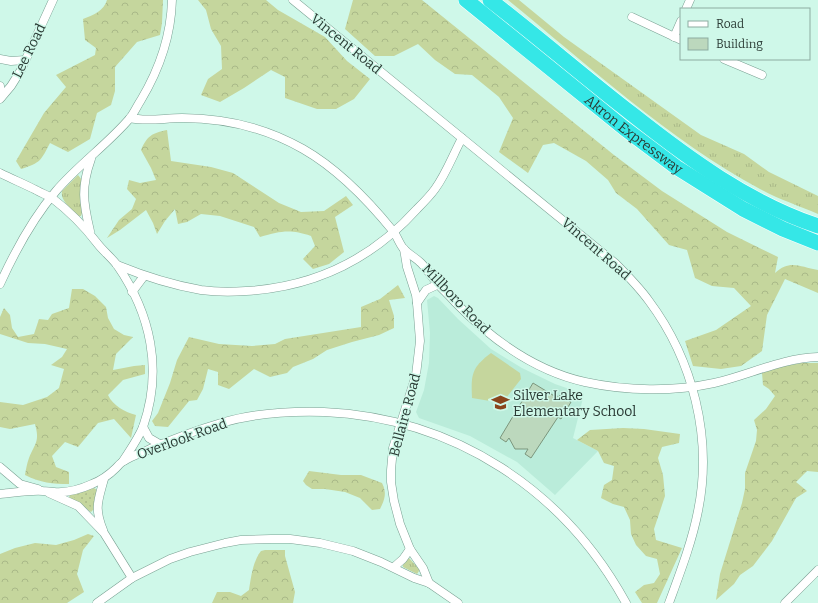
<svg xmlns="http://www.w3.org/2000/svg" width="818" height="603" font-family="Bitter,serif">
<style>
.built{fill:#baecda}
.grass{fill:url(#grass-tufts)}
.forest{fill:url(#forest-crowns)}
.garden{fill:url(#garden-dots)}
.pitch{fill:#c5d69d}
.building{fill:#bcd8bd;stroke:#7c967d}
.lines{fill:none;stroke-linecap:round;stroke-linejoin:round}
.minor-casing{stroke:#79a092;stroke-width:9}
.motorway-casing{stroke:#fff;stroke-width:16}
.minor{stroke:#fff;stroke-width:8}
.motorway{stroke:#35e7e7;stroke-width:15}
.labels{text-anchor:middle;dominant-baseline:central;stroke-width:3;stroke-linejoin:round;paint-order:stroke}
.street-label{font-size:14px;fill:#2a3a34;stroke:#cff8e9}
.poi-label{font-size:14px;fill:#2a3a34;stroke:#cff8e9;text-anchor:start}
</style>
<defs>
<pattern id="grass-tufts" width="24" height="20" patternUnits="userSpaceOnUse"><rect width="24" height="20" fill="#c5d69d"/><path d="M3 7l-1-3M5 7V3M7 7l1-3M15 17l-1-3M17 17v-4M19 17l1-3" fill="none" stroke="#a9b888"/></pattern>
<pattern id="forest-crowns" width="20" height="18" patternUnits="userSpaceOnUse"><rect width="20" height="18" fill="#c5d69d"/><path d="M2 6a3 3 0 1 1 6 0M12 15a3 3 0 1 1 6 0" fill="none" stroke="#a9b888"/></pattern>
<pattern id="garden-dots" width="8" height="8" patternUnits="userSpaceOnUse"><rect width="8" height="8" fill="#c5d69d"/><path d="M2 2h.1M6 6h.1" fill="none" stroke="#a9b888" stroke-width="1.8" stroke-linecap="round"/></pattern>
</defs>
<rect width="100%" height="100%" fill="#cff8e9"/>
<!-- built -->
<polygon class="built" points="434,296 438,298 458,319 491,349 522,368 555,384 584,394 573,438 598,451 555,495 517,462 470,436 419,418 416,412 424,390 429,363 430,333 427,300"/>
<!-- grass -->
<g class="grass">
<path d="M508 0H519L564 37 701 135 744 154 769 172 818 196V214C799 206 778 199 760 189 669 140 588 65 508 0Z"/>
<path d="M78 175 82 180V213L81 216H78C72 209 60 201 62 191Z"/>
<polygon points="94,488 97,490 94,509 91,512 69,497 70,495"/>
<polygon points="409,558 419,569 419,571 417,574 403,567 403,565"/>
</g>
<!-- forest -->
<g class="forest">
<path d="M107 0H163L162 23 160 35 137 42 115 67V91L111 105 97 113 90 139 68 152 50 143C41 160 41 163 21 169L16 161 44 113 66 87 56 75 95 55 96 48 85 40 83 19C93 15 104 11 107 0Z"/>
<polygon points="198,0 266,0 278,10 325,37 347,61 370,79 354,99 336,109 317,109 285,98 285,77 271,70 244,88 220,102 201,95 208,79 222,69 221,46 211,29 206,10"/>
<path d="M353 0H422L614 155 662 191 727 232 778 257 775 273C790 259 800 267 818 270V293L785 279 767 315 762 351 741 366 721 369 693 366 685 341 716 330 751 306 734 288 712 286 695 278 687 250 669 245 637 209 616 193 608 180 586 161 554 143 543 145 528 173 499 152 513 118 499 97 472 75 455 74 435 60 418 44 394 56H375L345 29Z"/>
<path d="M167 130 171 161 211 167 233 173 279 203 301 212 324 211 346 196 353 205 335 217 344 252 329 264 313 269 303 259 315 246 311 236C290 229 281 231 260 237L254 227 220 216 201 214 187 222 178 224 175 209 165 221 157 234 153 223 146 210 120 230 107 238 119 220 132 209 136 199 127 189 129 180 140 183 156 180 151 168 141 150C147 136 152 133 167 130Z"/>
<polygon points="398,285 405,298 389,300 394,316 394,328 379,335 352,342 327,350 313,359 293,367 287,373 270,377 254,369 229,389 218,385 218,372 208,369 203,389 197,400 189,401 168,427 155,426 152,421 158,413 170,383 177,360 189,337 219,344 252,346 275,344 285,339 361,327 361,307 380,299"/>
<path d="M72 289H83L95 296 106 307 108 318 114 329 124 335 133 337 116 354 113 370 134 366 145 365V374L123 380 108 395C113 406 125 412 136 415L131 438 114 419 98 423 78 447 65 442 52 456 56 467 69 472V484C52 484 41 483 25 475 26 469 27 463 29 458 35 443 40 442 35 424L10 429 0 427V402L23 405 47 397 59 388 64 369 51 365 62 357 67 349 45 344 28 343 0 334V317L4 308 10 315 12 328 18 337 34 334 39 319 48 320 52 314 69 308Z"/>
<polygon points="801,363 818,363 818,472 807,471 796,482 807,491 796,498 772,541 753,566 740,575 734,584 716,600 720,574 742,503 745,489 745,473 756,441 757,430 754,420 766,409 775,396 769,389 763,385 762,373 774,368"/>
<polygon points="623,428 644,429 680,434 679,443 662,447 658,458 663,475 665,496 654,529 656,540 682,548 657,603 642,603 635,592 644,585 654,583 660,574 657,559 646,556 636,545 631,534 630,520 624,507 613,504 601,498 604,485 612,480 614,466 604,463 598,451 577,440 590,430"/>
<path d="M309 471 341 475H361L382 483C387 493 385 499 380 509L372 510 360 498 345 492 325 489H312L306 485 303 481Z"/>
<polygon points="88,534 94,536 83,550 77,574 84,592 67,603 0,603 0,554 15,548 35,543 56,545 74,540"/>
<path d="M265 550H285V556L295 592 293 603H212L217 592H230L241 596 249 590C251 577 253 561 261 551Z"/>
</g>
<!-- garden -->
<path class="garden" d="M89 491 93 492C95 497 94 504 91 507L78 501 74 497 76 494 83 495Z"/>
<!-- pitch -->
<path class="pitch" d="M491 353 520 373 521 379 502 403 472 398C471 375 471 368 491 353Z"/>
<!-- building -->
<polygon class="building" points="533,383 556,397 557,396 559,397 560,395 571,402 561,419 558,417 531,458 525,454 528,449 515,449 509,438 506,442 500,438"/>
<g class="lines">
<defs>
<g id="minor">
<path d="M293 0 615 263C627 275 639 287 649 301 693 360 713 438 698 511 692 542 680 573 669 603"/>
<polyline points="686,9 690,0"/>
<polyline points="632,17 681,40"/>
<polyline points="674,37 681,21"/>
<polyline points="0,59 11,61 25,60"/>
<polyline points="724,59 762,75"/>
<polyline points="0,86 1,97"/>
<polyline points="0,99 11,86 21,70 53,0"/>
<path d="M130 118C147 122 164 118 182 118 224 118 266 128 303 149 338 169 367 199 393 231 397 236 399 243 403 248 408 254 416 258 421 263 427 269 431 276 436 282 442 289 449 295 455 302 490 338 535 371 585 382 626 391 673 392 714 383 749 375 782 358 818 357"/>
<path d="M0 173C12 179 24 184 36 190 41 193 47 195 52 198 69 211 84 226 97 243 103 251 111 257 117 265 151 314 163 370 143 427 138 439 130 450 123 461"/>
<path d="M90 231C83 202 81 187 91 159"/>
<polyline points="404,249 407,267 416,295 417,303"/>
<path d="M117 265C144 276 172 285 201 290 216 292 231 292 246 291 314 287 372 259 417 209 423 203 430 196 435 189 446 174 453 155 462 138"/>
<path d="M0 284C15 251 32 219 56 191 78 165 108 144 130 118 134 113 137 106 141 100 159 70 171 36 172 0"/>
<polyline points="132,292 144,276"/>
<polyline points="143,427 149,438 161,445"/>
<polyline points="0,467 20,484 38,489"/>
<polyline points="49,493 78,506 104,533 132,578"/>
<path d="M0 494C14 493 29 490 43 491 47 491 50 492 54 492 66 493 81 489 92 484 102 480 109 475 116 468 118 466 121 462 124 461 131 456 142 453 150 449 173 439 197 430 221 423 254 413 290 411 324 412 455 418 564 490 626 603"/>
<path d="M103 530C94 508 98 501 104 479"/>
<polyline points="394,567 403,559 410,549"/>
<polyline points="429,583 423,568 410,549 400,524 394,501 391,482 391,470 393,448 416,375 420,341 417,303 426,290 439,284"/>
<polyline points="97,603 132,578 170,559 190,552 225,543 241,540 271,539 290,539 320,543 353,551 381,562 414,578 429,583 458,603"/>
<polyline points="785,603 818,570"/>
</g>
<g id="motorway">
<path id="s1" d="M466 0 624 128 676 167 743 209 783 229 818 243"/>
<path d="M490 0C538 37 584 77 632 114 689 159 749 203 818 226"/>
</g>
</defs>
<!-- minor casing -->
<use href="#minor" class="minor-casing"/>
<!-- motorway casing -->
<use href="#motorway" class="motorway-casing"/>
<!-- minor -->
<use href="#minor" class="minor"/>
<!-- motorway -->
<use href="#motorway" class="motorway"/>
</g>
<!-- icons -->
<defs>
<symbol id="school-bare" viewBox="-9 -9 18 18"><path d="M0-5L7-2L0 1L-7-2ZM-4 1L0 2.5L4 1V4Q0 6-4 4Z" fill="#8a451c" stroke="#cff8e9" stroke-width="2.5" paint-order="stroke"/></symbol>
</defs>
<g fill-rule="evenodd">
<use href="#school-bare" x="488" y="390" width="25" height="25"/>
</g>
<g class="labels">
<!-- street labels -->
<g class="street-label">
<text transform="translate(346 44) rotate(39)">Vincent Road</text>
<text transform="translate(29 51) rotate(-64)">Lee Road</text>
<text stroke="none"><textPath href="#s1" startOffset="215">Akron Expressway</textPath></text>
<text transform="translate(596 249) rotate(41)">Vincent Road</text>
<text transform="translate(456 299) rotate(46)">Millboro Road</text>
<text transform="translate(405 415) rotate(-75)">Bellaire Road</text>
<text transform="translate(182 439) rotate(-20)">Overlook Road</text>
</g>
<!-- poi labels -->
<g class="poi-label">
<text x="513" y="395">Silver Lake<tspan x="513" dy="16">Elementary School</tspan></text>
</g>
</g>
<!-- legend -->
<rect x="680" y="8" width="130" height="52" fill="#cff8e9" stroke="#8daca1"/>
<rect x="688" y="21" width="20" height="6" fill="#ffffff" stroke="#8daca1"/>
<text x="716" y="28" font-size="12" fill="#2a3a34">Road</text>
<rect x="688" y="38" width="20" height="12" fill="#bcd8bd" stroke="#8daca1"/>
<text x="716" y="48" font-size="12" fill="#2a3a34">Building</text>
</svg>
